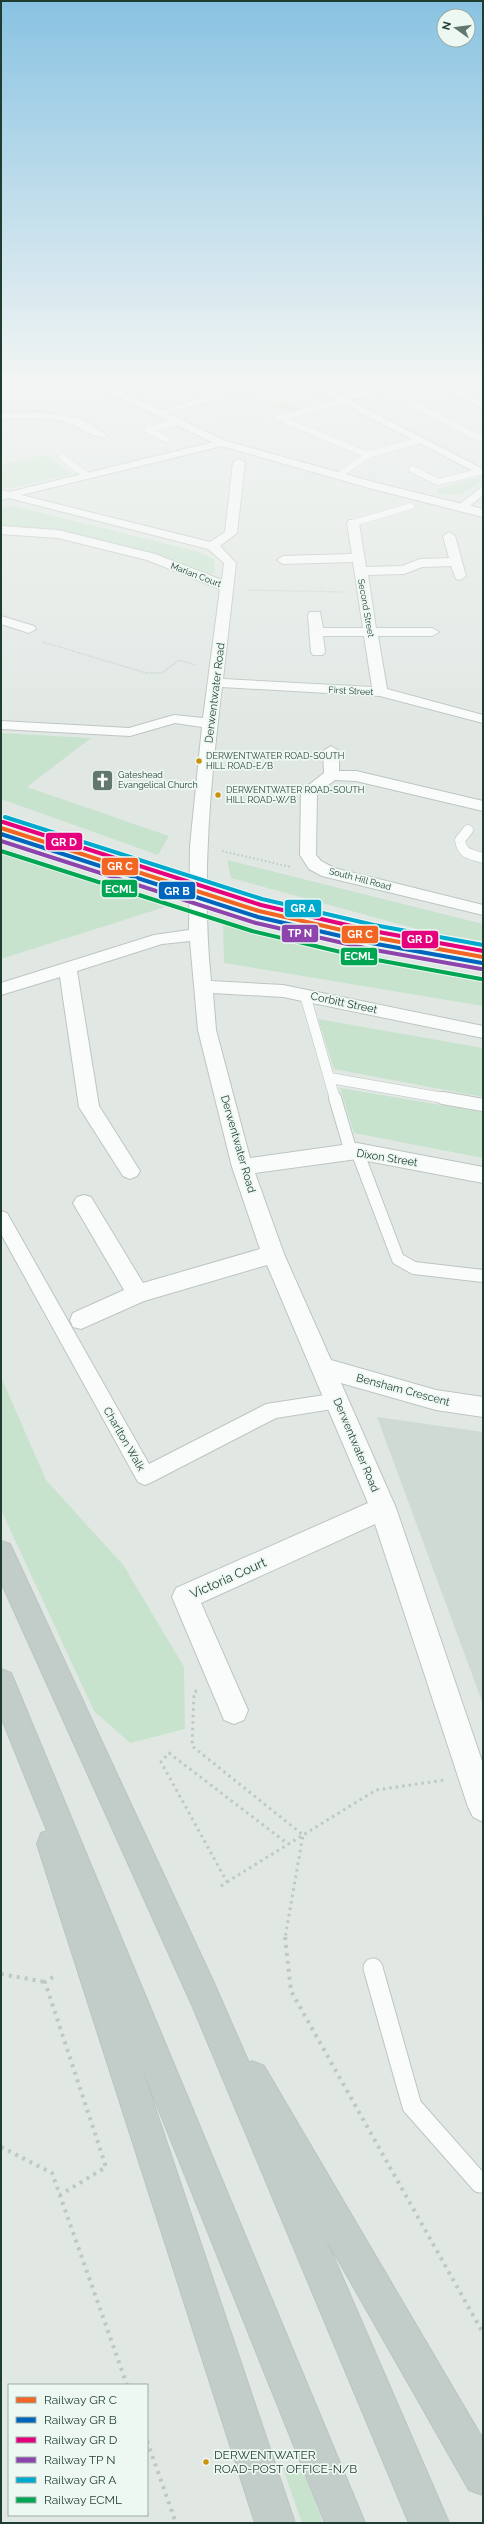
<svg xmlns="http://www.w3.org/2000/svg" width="484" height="2524" font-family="Raleway,sans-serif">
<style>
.built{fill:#cedad3}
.green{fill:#c8e3cd}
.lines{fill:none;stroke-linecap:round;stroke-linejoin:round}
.service-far3-casing{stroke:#bec5c1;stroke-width:7}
.service-far2-casing{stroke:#bec5c1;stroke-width:11}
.service-far1-casing{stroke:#bec5c1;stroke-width:14}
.service-casing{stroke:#bec5c1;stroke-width:21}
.pedestrian-casing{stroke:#bec5c1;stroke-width:2}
.minor-casing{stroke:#bec5c1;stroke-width:2}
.tertiary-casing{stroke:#bec5c1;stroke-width:2}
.secondary-casing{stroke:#bac4c0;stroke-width:2}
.trunk-casing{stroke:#bbc5c0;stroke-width:2}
.path-far3{stroke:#bec8c5;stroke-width:1.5;stroke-dasharray:1 1.5;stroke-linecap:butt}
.path-far2{stroke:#bec8c5;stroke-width:2;stroke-dasharray:1.5 2.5;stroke-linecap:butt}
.path-far1{stroke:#bec8c5;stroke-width:3;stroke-dasharray:2.5 4;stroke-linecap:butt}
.path{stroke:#bec8c5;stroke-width:4;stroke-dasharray:3 5;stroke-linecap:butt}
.service-far3{stroke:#fafcfb;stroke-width:6}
.service-far2{stroke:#fafcfb;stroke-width:10}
.service-far1{stroke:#fafcfb;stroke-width:12}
.service{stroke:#fafcfb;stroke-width:19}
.pedestrian{fill:#fafcfb;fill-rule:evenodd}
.minor{fill:#fafcfb;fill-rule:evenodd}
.tertiary{fill:#fafcfb;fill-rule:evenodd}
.secondary{fill:#fafcfb;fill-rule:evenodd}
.trunk{fill:#c2ccc8;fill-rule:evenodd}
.rail-1-casing{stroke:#eef8f2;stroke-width:6}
.rail-2-casing{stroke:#eef8f2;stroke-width:6}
.rail-3-casing{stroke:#eef8f2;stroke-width:6}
.rail-4-casing{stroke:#eef8f2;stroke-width:6}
.rail-5-casing{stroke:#eef8f2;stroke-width:6}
.rail-6-casing{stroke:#eef8f2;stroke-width:6}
.rail-1{stroke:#f26522;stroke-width:4}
.rail-2{stroke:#0065bd;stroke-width:4}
.rail-3{stroke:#e5007d;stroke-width:4}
.rail-4{stroke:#8e44ad;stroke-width:4}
.rail-5{stroke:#00a9ce;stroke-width:4}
.rail-6{stroke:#00a651;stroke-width:4}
.bus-dot{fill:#cc910a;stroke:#eef8f2;stroke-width:1.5}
.labels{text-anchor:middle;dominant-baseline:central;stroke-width:3.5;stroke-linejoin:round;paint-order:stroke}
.far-street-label{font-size:9px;fill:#1e3c30;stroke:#eef8f2}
.far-bus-label{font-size:9px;fill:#1e3c30;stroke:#eef8f2;text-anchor:start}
.far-poi-label{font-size:9px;fill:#1e3c30;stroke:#eef8f2;text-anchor:start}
.street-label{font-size:11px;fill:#1e3c30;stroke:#eef8f2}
.near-bus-label{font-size:12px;fill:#1e3c30;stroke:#eef8f2;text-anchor:start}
.near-street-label{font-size:13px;fill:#1e3c30;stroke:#eef8f2}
.line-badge{stroke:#eef8f2;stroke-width:1.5}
.badge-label{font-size:11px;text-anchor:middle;font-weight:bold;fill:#fff}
</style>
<rect width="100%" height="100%" fill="#e1e8e4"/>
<!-- built -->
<polygon class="built" points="377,1417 483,1432 483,1704"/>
<!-- green -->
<g class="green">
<polygon points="1,379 54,379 15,389 13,384 1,385"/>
<polygon points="282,401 301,410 288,411 267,406"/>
<polygon points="45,455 72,474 10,488 1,488 1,465"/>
<path d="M476 478 482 480C469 492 453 500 436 492L439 489Z"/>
<path d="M14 506 199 552 214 559 215 573 207 575C145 557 64 525 1 527V508Z"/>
<polygon points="1,733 91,738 27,787 169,836 158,855 1,799"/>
<polygon points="1,852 165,907 1,959"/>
<polygon points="227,860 483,924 483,941 424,931 231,878"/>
<polygon points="223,925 483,978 483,1006 224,963"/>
<polygon points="318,1019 483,1048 483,1097 334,1069"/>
<polygon points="340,1088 483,1112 483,1158 354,1133"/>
<polygon points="1,1377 46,1480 124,1566 184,1667 185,1729 130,1743 94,1711 1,1510"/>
<polygon points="281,2463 305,2475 323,2523 302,2523"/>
</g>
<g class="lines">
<defs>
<g id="service-far3">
<polyline points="382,387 483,440"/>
<polyline points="345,401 279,418 368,455 419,440"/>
<polyline points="166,439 148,430 179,421"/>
<polyline points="62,457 87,476"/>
<polyline points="412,469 438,482 479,472"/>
<polyline points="338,476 368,455"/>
<polyline points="353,523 411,506"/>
</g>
<g id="service-far2">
<path d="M468 830 460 840C462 854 470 854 483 858"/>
<polyline points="305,995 335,1099"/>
<polyline points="330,1078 449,1099"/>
</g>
<g id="service-far1">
<polyline points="335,1098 351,1152"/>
<polyline points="443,1098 483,1105"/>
<polyline points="357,1151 398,1259 414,1268 483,1276"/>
</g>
<polyline id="service" points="373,1968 412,2106 480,2183 483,2182"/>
<polygon id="pedestrian" points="1,1211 7,1213 149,1464 266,1404 338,1393 345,1395 348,1401 345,1407 276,1418 152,1482 145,1485 138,1482 1,1234"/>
<g id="minor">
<polygon points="296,379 308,379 341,396 398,382 398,386 349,400 483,469 483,476"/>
<polygon points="427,379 439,379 483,402 483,409"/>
<polygon points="211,395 215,396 215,400 161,415 156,412"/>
<path d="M42 412 81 419 107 435 106 437C95 440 80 426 69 423 47 416 24 418 1 419V413Z"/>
<path d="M239 459 245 462 237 533 220 546 236 563 223 679 372 687 364 636H323L325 652 323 655H313L311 652 308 615 310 612H320L323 628H363L353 562 283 564 277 560 283 556 352 554 347 523 349 520H357L359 523 366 567 402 566 420 559 449 558 443 536 449 532 455 536 466 576 460 580 456 579 451 566 422 567 404 574 368 575 376 628H432L439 632 432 636H378L387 689 483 715V723L380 696 222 687C210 785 201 882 211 981L283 985 483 1026V1038L283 997 213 993 216 1030 250 1158 357 1143 483 1167V1183L357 1159 255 1173 284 1254 331 1360 436 1390 483 1397V1417L436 1410 341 1383 396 1508 483 1764V1822L473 1817 468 1807 375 1524 201 1603 248 1710 244 1720 234 1724 224 1720 172 1597 176 1588 368 1503 267 1265 144 1301 81 1329 73 1327 70 1320 73 1313 124 1290 73 1203 77 1197 84 1195 91 1197 143 1283 260 1249 232 1167 198 1030 190 941 162 944 77 971 99 1106 140 1171 137 1176 130 1179 123 1176 79 1107 60 977 1 995V983L154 935 189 930 190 846 202 727 175 723 130 736 1 729V721L129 728 174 715 203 718 220 589 147 560 58 538 1 534V526L58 530 155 554 222 580 224 563 208 549 1 496V490L210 542 225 532 233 462Z"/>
<polygon points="1,616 34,626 36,629 29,633 1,624"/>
<polygon points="331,746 339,751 339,771 356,771 483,801 483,811 356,781 335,780 317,793 316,855 321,861 334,868 483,905 483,915 322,876 309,869 300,855 301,791 324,773 323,751"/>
</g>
<g id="tertiary">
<polygon points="222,440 227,443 226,445 1,500 1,494"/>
<polygon points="483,486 483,495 465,510 457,510 457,506"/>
</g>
<polygon id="secondary" points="83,379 95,379 226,441 377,483 483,509 483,517 369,488 218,445"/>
<g id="trunk">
<polygon points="1,1541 10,1544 214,1983 249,2063 252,2061 264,2066 483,2439 483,2495 469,2490 325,2237 449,2523 409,2523 192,2005 1,1582"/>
<polygon points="1,1669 11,1673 365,2523 325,2523 141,2066 295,2523 255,2523 37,1844 41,1833 47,1831 1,1717"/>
</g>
</defs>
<!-- service-far3 casing -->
<use href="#service-far3" class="service-far3-casing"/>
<!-- service-far2 casing -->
<use href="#service-far2" class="service-far2-casing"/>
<!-- service-far1 casing -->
<use href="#service-far1" class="service-far1-casing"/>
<!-- service casing -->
<use href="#service" class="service-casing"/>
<!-- pedestrian casing -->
<use href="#pedestrian" class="pedestrian-casing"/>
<!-- minor casing -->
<use href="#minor" class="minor-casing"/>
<!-- tertiary casing -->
<use href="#tertiary" class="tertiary-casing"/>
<!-- secondary casing -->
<use href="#secondary" class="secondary-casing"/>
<!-- trunk casing -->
<use href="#trunk" class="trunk-casing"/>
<!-- path-far3 -->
<g class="path-far3">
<polyline points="183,379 198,383"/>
<polyline points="137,382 150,379"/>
<polyline points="196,382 208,379"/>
<polyline points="228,392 263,412"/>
<polyline points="220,421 263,419"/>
<polyline points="247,431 263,425"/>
<polyline points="248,590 343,592"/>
<polyline points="43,642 146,673 162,673 179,660 196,665"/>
</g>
<!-- path-far2 -->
<polyline class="path-far2" points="222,851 291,867"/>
<!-- path-far1 -->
<g class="path-far1">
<polyline points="197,1691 194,1692 192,1746 303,1835 285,1938"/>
<polyline points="227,1882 376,1790 445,1780"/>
<polyline points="221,1886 227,1882 161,1762 169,1753 288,1844"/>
</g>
<!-- path -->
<g class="path">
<polyline points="285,1937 291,1991 483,2333"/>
<polyline points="1,1974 45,1982"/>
<polyline points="53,1977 45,1982 106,2167 60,2195"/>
<polyline points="1,2147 52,2173 127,2385"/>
<polyline points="147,2441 176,2523"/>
</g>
<!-- service-far3 -->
<use href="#service-far3" class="service-far3"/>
<!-- service-far2 -->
<use href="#service-far2" class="service-far2"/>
<!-- service-far1 -->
<use href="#service-far1" class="service-far1"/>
<!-- service -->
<use href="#service" class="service"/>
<!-- pedestrian -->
<use href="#pedestrian" class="pedestrian"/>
<!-- minor -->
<use href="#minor" class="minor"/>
<!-- tertiary -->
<use href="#tertiary" class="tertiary"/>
<!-- secondary -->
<use href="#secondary" class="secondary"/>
<!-- trunk -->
<use href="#trunk" class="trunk"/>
<defs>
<polyline id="rail-1" points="1,828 259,911 372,937 483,957"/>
<polyline id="rail-2" points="1,834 258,917 371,943 482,963"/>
<polyline id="rail-3" points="3,822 261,905 373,931 483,951"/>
<polyline id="rail-4" points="1,841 256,923 369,949 481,969"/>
<polyline id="rail-5" points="5,817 262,899 374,925 483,945"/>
<polyline id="rail-6" points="1,851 252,931 366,958 481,979"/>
</defs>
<!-- rail-1 casing -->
<use href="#rail-1" class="rail-1-casing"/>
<!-- rail-2 casing -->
<use href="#rail-2" class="rail-2-casing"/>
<!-- rail-3 casing -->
<use href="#rail-3" class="rail-3-casing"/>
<!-- rail-4 casing -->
<use href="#rail-4" class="rail-4-casing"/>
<!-- rail-5 casing -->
<use href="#rail-5" class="rail-5-casing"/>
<!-- rail-6 casing -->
<use href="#rail-6" class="rail-6-casing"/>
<!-- rail-1 -->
<use href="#rail-1" class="rail-1"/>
<!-- rail-2 -->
<use href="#rail-2" class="rail-2"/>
<!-- rail-3 -->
<use href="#rail-3" class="rail-3"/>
<!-- rail-4 -->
<use href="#rail-4" class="rail-4"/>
<!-- rail-5 -->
<use href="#rail-5" class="rail-5"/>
<!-- rail-6 -->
<use href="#rail-6" class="rail-6"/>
</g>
<!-- sky -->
<linearGradient id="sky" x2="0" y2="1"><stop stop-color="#89c3e2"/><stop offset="0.52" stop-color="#f2f5f3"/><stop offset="1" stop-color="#f2f5f3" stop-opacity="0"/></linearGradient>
<rect width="484" height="732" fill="url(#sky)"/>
<!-- icons -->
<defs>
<symbol id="church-square" viewBox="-11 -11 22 22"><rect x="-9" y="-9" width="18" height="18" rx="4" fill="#62786f" stroke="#eef8f2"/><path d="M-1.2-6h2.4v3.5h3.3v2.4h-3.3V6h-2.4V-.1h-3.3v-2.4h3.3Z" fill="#fff"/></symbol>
</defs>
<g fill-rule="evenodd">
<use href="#church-square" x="90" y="768" width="25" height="25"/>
</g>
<!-- markers -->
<g class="bus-dot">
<circle cx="199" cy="761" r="3.5"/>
<circle cx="218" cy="795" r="3.5"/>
<circle cx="206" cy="2462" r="3.5"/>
</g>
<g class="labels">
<!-- far-street labels -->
<g class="far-street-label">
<text transform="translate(196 575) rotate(21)">Marian Court</text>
<text transform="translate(366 608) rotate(80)">Second Street</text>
<text transform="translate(351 691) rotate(3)">First Street</text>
<text transform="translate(360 879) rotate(15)">South Hill Road</text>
</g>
<!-- far-bus labels -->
<g class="far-bus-label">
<text x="206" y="756">DERWENTWATER ROAD-SOUTH<tspan x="206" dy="10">HILL ROAD-E/B</tspan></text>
<text x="226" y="790">DERWENTWATER ROAD-SOUTH<tspan x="226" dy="10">HILL ROAD-W/B</tspan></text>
</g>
<!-- far-poi labels -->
<g class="far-poi-label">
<text x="118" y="775">Gateshead<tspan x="118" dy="10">Evangelical Church</tspan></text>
</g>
<!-- street labels -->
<g class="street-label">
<text transform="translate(215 693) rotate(-83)">Derwentwater Road</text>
<text transform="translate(344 1003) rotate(12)">Corbitt Street</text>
<text transform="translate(238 1144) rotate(74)">Derwentwater Road</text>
<text transform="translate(387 1158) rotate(9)">Dixon Street</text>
<text transform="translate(403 1390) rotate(15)">Bensham Crescent</text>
<text transform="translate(124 1439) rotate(60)">Charlton Walk</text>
<text transform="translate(356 1445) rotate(67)">Derwentwater Road</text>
</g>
<!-- near-bus labels -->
<g class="near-bus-label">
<text x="214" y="2455">DERWENTWATER<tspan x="214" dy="14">ROAD-POST OFFICE-N/B</tspan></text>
</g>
<!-- near-street labels -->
<g class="near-street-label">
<text transform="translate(228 1578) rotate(-24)">Victoria Court</text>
</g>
</g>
<g class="line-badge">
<rect x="45" y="832" width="38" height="19" rx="4" fill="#e5007d"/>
<rect x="101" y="857" width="38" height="19" rx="4" fill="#f26522"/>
<rect x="101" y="879" width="37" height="19" rx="4" fill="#00a651"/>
<rect x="158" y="881" width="38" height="19" rx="4" fill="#0065bd"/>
<rect x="284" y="899" width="38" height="19" rx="4" fill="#00a9ce"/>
<rect x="281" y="924" width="38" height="19" rx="4" fill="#8e44ad"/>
<rect x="341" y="925" width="38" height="19" rx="4" fill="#f26522"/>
<rect x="401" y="930" width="38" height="19" rx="4" fill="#e5007d"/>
<rect x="340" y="947" width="38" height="19" rx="4" fill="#00a651"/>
</g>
<g class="badge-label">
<text x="64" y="846">GR D</text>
<text x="120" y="870">GR C</text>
<text x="120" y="893">ECML</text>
<text x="177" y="895">GR B</text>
<text x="303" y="912">GR A</text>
<text x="300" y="937">TP N</text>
<text x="360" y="938">GR C</text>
<text x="420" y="943">GR D</text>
<text x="359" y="960">ECML</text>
</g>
<!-- border -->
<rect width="484" height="2524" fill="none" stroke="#1e3c30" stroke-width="4"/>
<!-- legend -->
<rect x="8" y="2384" width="140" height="132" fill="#eef8f2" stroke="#9bada4"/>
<rect x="16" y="2397" width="20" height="6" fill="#f26522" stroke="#9bada4"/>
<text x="44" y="2404" font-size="12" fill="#1e3c30">Railway GR C</text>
<rect x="16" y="2417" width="20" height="6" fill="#0065bd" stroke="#9bada4"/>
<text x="44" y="2424" font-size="12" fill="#1e3c30">Railway GR B</text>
<rect x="16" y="2437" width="20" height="6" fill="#e5007d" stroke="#9bada4"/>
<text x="44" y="2444" font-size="12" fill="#1e3c30">Railway GR D</text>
<rect x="16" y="2457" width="20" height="6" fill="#8e44ad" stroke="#9bada4"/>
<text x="44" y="2464" font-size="12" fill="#1e3c30">Railway TP N</text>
<rect x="16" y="2477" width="20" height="6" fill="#00a9ce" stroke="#9bada4"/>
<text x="44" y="2484" font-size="12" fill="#1e3c30">Railway GR A</text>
<rect x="16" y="2497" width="20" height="6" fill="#00a651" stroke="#9bada4"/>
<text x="44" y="2504" font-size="12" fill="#1e3c30">Railway ECML</text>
<!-- north arrow -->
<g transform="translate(456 28) rotate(284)"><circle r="19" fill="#eef8f2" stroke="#9bada4"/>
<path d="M0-3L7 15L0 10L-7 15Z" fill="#62786f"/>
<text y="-6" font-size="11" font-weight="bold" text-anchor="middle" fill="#1e3c30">N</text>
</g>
</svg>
